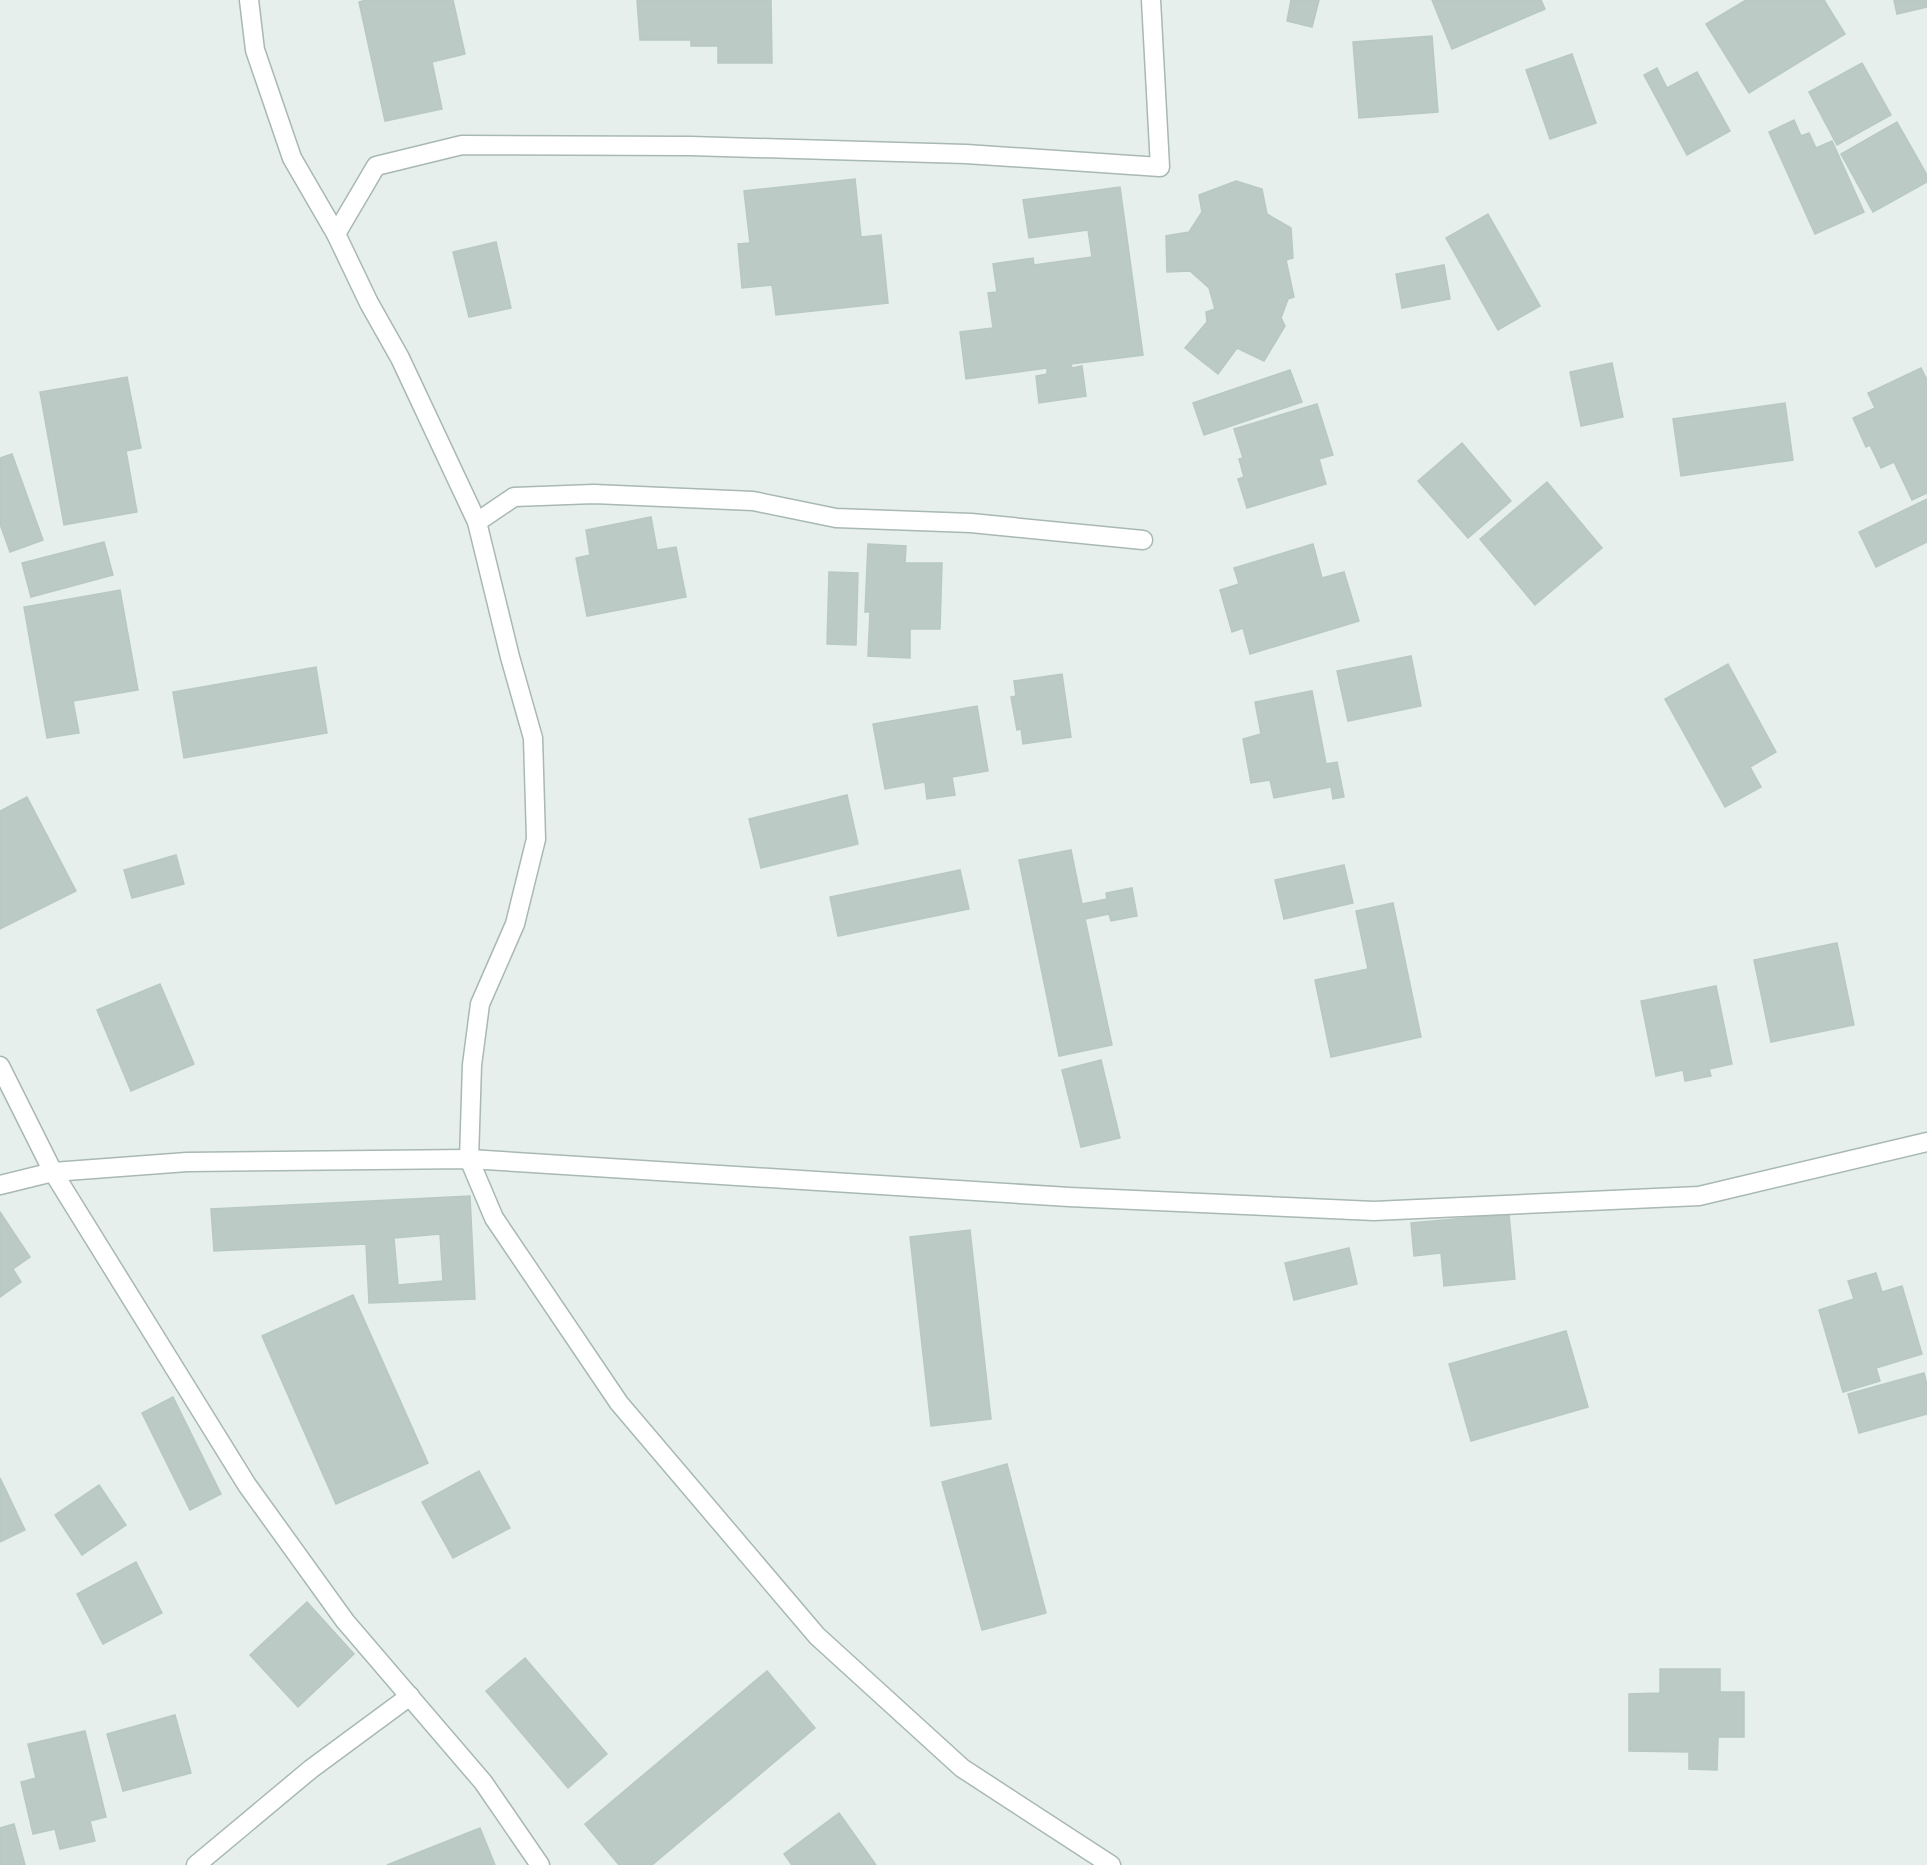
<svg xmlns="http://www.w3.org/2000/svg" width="1927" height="1865" font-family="Arial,sans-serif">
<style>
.building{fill:#bbcac4;stroke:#b8c9c2;stroke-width:1.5;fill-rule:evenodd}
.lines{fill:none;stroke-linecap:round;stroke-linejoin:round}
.minor-casing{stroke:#a8b8b2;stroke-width:21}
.tertiary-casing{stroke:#a8b8b2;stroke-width:21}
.minor{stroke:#fff;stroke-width:18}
.tertiary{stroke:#fff;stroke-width:18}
</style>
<rect width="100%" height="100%" fill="#e6efeb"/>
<!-- building -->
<g class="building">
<polygon points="366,0 453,0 465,54 432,62 442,109 385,121 359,2"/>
<polygon points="637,0 771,0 772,63 718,63 718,46 691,46 691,40 640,40"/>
<polygon points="1291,0 1319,0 1312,27 1287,21"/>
<polygon points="1432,0 1541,0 1545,9 1452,49"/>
<polygon points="1746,0 1824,0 1845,34 1749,93 1706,24"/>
<polygon points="1894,0 1927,0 1927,7 1897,14"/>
<polygon points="1432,36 1438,112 1359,118 1353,42"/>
<polygon points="1572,54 1596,123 1550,139 1526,70"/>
<polygon points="1862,63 1891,115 1837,145 1809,92"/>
<polygon points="1657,68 1667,88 1697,72 1730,131 1687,155 1644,75"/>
<polygon points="1794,120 1801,136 1809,133 1816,148 1832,141 1864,212 1815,234 1769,132"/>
<polygon points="1897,122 1927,175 1927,182 1873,212 1841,154"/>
<polygon points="855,179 861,237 881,235 888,303 776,315 772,285 742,288 738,244 750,243 744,191"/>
<polygon points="1236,181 1262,189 1267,214 1291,228 1293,258 1286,260 1294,297 1288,299 1281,318 1285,326 1264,361 1237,348 1218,374 1185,348 1207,322 1206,312 1215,309 1209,288 1190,271 1167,272 1166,236 1189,232 1202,212 1199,195"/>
<polygon points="1120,187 1143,355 1071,364 1072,368 1082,366 1086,396 1039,403 1036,376 1047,374 1047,368 966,379 960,332 993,328 988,293 997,292 993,264 1033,258 1034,265 1092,257 1088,230 1029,238 1023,200"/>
<polygon points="1488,214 1540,306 1498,330 1446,238"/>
<polygon points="496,242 511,308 469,317 453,252"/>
<polygon points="1444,265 1450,299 1402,308 1396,274"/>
<polygon points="1612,363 1623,417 1581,426 1570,372"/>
<polygon points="1921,368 1927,380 1927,493 1912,500 1894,462 1881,468 1870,445 1866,447 1853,418 1875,408 1868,393"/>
<polygon points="1290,370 1302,402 1204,435 1193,403"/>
<polygon points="127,377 141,448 126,451 137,512 64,525 40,392"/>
<polygon points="1785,403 1793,460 1681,476 1673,419"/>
<polygon points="1317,404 1333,455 1319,459 1326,484 1247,508 1238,479 1244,477 1239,459 1243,458 1234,429"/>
<polygon points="1462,443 1511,501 1468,538 1418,481"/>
<polygon points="12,454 43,540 10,552 0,524 0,458"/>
<polygon points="1547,482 1602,548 1535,605 1480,539"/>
<polygon points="1927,499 1927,542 1876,567 1859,532"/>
<polygon points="651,517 657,550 676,547 686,597 587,616 576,558 590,555 586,530"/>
<polygon points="104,542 113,575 31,597 22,563"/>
<polygon points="868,544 906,546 905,563 942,563 940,629 910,629 910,658 868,656 870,612 865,612"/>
<polygon points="1313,544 1322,578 1344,572 1359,621 1250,654 1243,628 1232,632 1220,590 1239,584 1234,568"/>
<polygon points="829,572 858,573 856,645 827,644"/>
<polygon points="120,590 138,690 73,701 79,733 47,738 24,607"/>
<polygon points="1411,656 1421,706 1348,721 1337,671"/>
<polygon points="1728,664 1776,752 1750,767 1761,787 1725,807 1665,699"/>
<polygon points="316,667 327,733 184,758 173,692"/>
<polygon points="1062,674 1071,737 1023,744 1021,729 1017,730 1011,697 1016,696 1014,681"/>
<polygon points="1312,691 1326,764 1337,762 1344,797 1333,799 1331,787 1274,798 1270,780 1251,783 1243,739 1261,734 1255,702"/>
<polygon points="977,706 988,771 952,777 955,795 927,799 925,782 885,789 873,724"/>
<polygon points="847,795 858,844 761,868 749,819"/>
<polygon points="27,797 76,891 0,929 0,811"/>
<polygon points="1071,850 1082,904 1107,899 1106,893 1132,888 1137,916 1111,921 1109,914 1085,919 1112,1045 1059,1056 1019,860"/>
<polygon points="176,855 184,884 132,898 124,870"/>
<polygon points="1344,865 1353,903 1284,919 1275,880"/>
<polygon points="960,870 969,909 838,936 830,897"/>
<polygon points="1393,903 1421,1037 1331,1057 1315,980 1368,969 1356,911"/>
<polygon points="1837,943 1854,1025 1771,1042 1754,960"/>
<polygon points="160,984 194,1064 131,1091 97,1010"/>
<polygon points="1716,986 1732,1064 1709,1069 1711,1076 1685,1081 1683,1070 1656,1076 1641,1001"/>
<polygon points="1101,1060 1120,1138 1081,1147 1062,1070"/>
<path d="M470 1196 475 1299 369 1303 366 1244 214 1251 211 1209ZM440 1234 443 1281 398 1285 394 1238Z"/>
<polygon points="0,1212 30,1257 13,1269 21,1282 0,1297"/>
<polygon points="1509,1214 1515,1279 1444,1286 1441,1253 1414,1256 1411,1223"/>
<polygon points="970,1230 991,1419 931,1426 910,1237"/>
<polygon points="1349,1248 1357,1284 1294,1300 1285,1263"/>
<polygon points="1876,1273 1882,1292 1902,1286 1922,1354 1876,1368 1880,1381 1843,1392 1819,1310 1854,1299 1848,1281"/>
<polygon points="353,1295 428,1463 336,1504 262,1336"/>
<polygon points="1566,1331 1588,1407 1471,1441 1449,1364"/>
<polygon points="1924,1373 1927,1385 1927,1414 1859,1433 1848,1394"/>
<polygon points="173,1397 221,1494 190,1510 142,1413"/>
<polygon points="1007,1464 1046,1613 982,1630 942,1482"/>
<polygon points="479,1471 510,1528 453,1558 422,1502"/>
<polygon points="0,1478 25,1530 0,1542"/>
<polygon points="99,1485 126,1525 82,1555 55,1515"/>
<polygon points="136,1562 162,1613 103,1644 77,1594"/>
<polygon points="307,1602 354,1654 298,1707 250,1655"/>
<polygon points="525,1658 607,1754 568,1788 486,1691"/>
<polygon points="1660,1669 1720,1669 1720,1692 1744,1692 1744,1737 1718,1737 1717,1770 1689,1769 1689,1752 1629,1751 1629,1694 1660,1693"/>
<polygon points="767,1671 815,1728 652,1865 619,1865 585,1824"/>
<polygon points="175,1715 191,1773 123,1791 107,1734"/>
<polygon points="85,1731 106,1817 90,1821 95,1841 60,1849 55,1829 33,1834 21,1782 36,1778 28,1744"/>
<polygon points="839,1813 876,1865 792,1865 784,1854"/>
<polygon points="14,1824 25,1865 0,1865 0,1828"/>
<polygon points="480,1828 495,1865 387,1865"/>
</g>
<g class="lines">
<defs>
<g id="minor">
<polyline points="249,0 255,50 292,158 336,234 369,303 400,358 477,522 510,657 533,738 536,839 515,924 480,1004 472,1065 469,1159 494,1218 619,1403 817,1636 962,1768 1111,1865"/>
<polyline points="336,234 376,166 462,145 690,146 966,154 1160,167 1151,0"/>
<polyline points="477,522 514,497 594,494 753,501 836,518 971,523 1143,540"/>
<polyline points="0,1066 53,1172 247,1485 345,1621 483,1782 540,1865"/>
<polyline points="196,1865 311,1769 410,1696"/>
</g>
<polyline id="tertiary" points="0,1185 53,1172 187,1162 469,1159 1069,1197 1374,1211 1699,1196 1927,1142"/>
</defs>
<!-- minor casing -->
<use href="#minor" class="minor-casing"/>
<!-- tertiary casing -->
<use href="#tertiary" class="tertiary-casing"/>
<!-- minor -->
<use href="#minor" class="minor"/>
<!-- tertiary -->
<use href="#tertiary" class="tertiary"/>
</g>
</svg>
